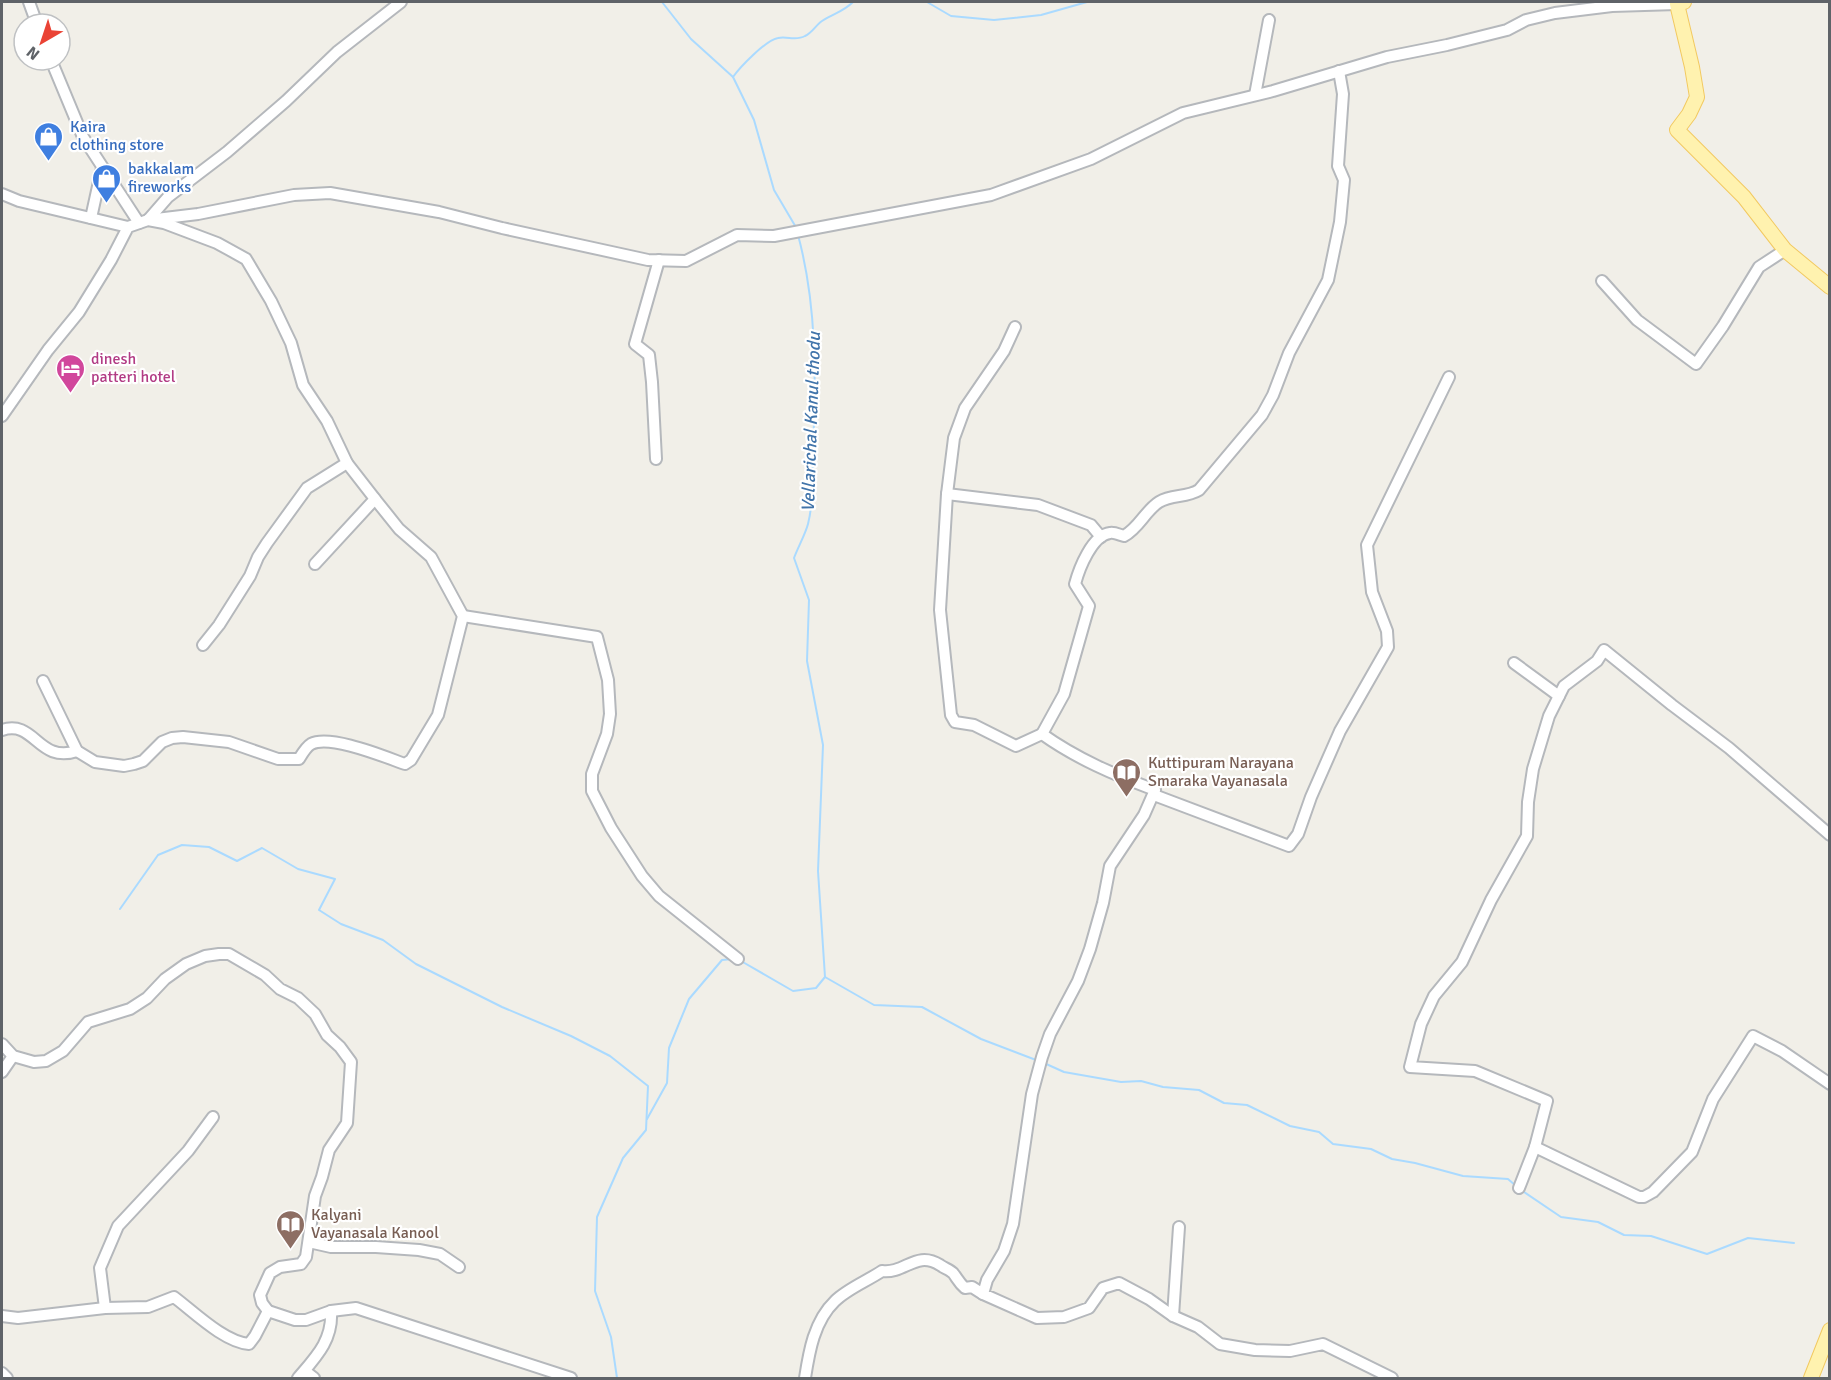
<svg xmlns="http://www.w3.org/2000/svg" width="1831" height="1380" font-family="Signika,sans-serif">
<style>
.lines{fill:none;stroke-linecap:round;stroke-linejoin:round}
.stream{stroke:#aadaff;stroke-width:2}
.minor-casing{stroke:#b5b8bc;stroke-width:14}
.major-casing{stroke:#f2c960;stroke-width:16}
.minor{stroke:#fff;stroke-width:10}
.major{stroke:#fff2af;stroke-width:14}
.labels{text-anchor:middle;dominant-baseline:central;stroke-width:4.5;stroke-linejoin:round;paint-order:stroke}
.shop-label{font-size:16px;fill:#366cbe;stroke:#fff;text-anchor:start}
.hotel-label{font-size:16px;fill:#b23c85;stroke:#fff;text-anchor:start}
.education-label{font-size:16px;fill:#785e54;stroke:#fff;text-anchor:start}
.water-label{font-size:18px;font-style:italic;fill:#4174aa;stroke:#fff}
</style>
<rect width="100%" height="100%" fill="#f1efe8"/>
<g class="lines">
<!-- stream -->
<g class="stream">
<polyline points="662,2 691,39 733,77 754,120 774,190 797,229"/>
<polyline points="927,2 951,16 994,20 1041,15 1087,2"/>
<path d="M733 77C740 67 766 40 778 38 787 36 796 41 805 36 812 33 816 25 822 21 834 13 843 12 853 2"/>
<polyline points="120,909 158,855 182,845 209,847 237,861 262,848 298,869 335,879 319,910 341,924 383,940 416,964 502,1007 571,1036 610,1056 648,1086 646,1130 623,1158 597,1217 595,1291 611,1337 617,1378"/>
<path d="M741 961 793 991 816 988 825 977 818 871 823 745 807 661 809 600 794 558C798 547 805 535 808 524 814 500 812 474 813 450 816 378 817 305 798 235"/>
<polyline points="825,977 874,1005 922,1007 981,1039 1036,1060"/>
<polyline points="1044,1063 1064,1072 1121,1082 1141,1081 1163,1087 1199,1090 1224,1103 1247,1105 1290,1126 1319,1132 1333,1144 1371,1149 1392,1159 1415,1163 1463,1176 1508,1179 1516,1186"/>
<polyline points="647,1119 667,1083 669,1048 689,999 722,960 733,959"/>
<polyline points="1521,1190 1561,1217 1598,1222 1624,1235 1651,1236 1707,1254 1748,1238 1794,1243"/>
</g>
<defs>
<g id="minor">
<polyline points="29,2 37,24"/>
<polyline points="51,60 83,137 139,223"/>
<path d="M1339 71 1343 94 1338 166 1344 180 1340 222 1328 280 1289 353 1273 395 1262 415 1199 490C1186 498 1172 494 1159 502 1145 511 1139 528 1124 536 1120 535 1114 532 1110 533 1092 535 1079 569 1075 584L1089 606 1064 694 1042 734C1077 759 1115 775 1155 790L1144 815 1110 866 1103 903 1090 949 1078 981 1050 1034 1042 1057 1032 1094 1013 1224 1004 1251 987 1280 983 1294 1037 1318 1064 1317 1089 1308 1103 1288 1119 1283 1149 1299 1173 1316 1198 1327 1220 1344 1255 1350 1290 1351 1323 1344 1392 1378"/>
<polyline points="1255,95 1269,20"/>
<polyline points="2,194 19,201 128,227"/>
<polyline points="91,218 102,168"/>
<polyline points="148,220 198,214 294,195 330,193 439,212 502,228 648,260 686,261 737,235 774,236 991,195 1091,159 1183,113 1273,91 1387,57 1447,45 1507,30 1526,20 1555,13 1612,6 1677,4"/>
<polyline points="148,220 168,197 227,152 286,101 337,52 401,2"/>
<polyline points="1602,281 1637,320 1696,364 1723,326 1759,267 1785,250"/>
<polyline points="1015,327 1004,351 965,408 954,438 947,494 940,610 951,715 955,722 974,725 1016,746 1042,734"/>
<polyline points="2,416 48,350 79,312 111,260 128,227 148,220 164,223 217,243 246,259 271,301 291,343 303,385 327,421 347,463 307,488 267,543 258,557 250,576 219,625 203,645"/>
<polyline points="656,459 652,382 649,355 635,344 659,260"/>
<polyline points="947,494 1038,505 1091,525 1101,537"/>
<polyline points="315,564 375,499 347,463"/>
<polyline points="463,616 597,637 608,680 610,714 607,734 592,774 592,791 611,828 642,876 659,896 738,959"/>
<polyline points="1514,663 1559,696"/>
<path d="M43 681 77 751 95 762 124 766 134 764 143 761 162 742 172 738 183 737 229 742 278 759H299C302 754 306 747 311 744 330 734 385 757 405 764L411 760 438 715 463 616 431 557 399 529 375 499"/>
<path d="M2 730C35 719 38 764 77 751"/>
<polyline points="1154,795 1289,846 1298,834 1311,797 1340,731 1388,647 1387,631 1372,592 1367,545 1449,377"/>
<polyline points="2,1044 13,1056 34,1062 46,1061 63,1051 88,1022 130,1009 147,998 165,979 186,964 205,956 219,954 229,954 265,975 280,989 298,998 315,1014 327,1035 340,1047 351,1062 347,1123 329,1150 322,1177 315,1196 306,1257 301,1264 280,1267 270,1273 260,1295 262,1303 268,1311"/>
<polyline points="2,1072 13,1056"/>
<polyline points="1535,1147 1639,1197 1644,1197 1653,1192 1692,1152 1713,1099 1753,1036 1782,1051 1830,1084"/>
<polyline points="1519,1188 1535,1147 1547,1101 1475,1071 1410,1067 1421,1024 1434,996 1462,962 1491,900 1527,836 1528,802 1533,769 1549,716 1564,686 1597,661 1604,650 1672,705 1729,748 1830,835"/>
<polyline points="309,1242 331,1247 376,1247 419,1250 440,1254 459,1267"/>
<polyline points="105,1308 100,1268 118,1226 188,1151 213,1117"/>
<polyline points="331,1311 356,1308 571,1378"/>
<path d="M2 1316 18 1318 105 1308 148 1307 174 1297C194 1312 224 1342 249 1344L255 1336 268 1311 295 1320H306L331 1311C333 1340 316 1357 298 1378"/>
<polyline points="1173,1316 1179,1227"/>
<polyline points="305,1371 314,1378"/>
<polyline points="2,1373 7,1378"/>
<path d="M805 1378C809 1352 814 1321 835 1301 847 1289 867 1281 882 1271 905 1274 916 1250 940 1265 944 1268 950 1270 953 1273 957 1278 959 1283 965 1288L972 1287 983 1294"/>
</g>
<g id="major">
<polyline points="1684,2 1677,4 1692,67 1697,97 1689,114 1677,130 1744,197 1785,250 1830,287"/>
<polyline points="1811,1378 1830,1330"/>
</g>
</defs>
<!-- minor casing -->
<use href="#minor" class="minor-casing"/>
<!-- major casing -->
<use href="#major" class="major-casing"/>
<!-- minor -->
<use href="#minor" class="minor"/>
<!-- major -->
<use href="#major" class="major"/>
</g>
<!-- icons -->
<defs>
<symbol id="shop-pin" viewBox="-11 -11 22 30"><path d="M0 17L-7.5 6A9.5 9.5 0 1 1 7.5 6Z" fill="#3f7fe0" stroke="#fff"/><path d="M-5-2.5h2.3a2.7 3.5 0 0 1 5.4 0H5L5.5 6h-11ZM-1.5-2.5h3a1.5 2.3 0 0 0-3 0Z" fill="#fff"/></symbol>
<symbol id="hotel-pin" viewBox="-11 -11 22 30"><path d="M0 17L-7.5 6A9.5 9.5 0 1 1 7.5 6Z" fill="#d1479c" stroke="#fff"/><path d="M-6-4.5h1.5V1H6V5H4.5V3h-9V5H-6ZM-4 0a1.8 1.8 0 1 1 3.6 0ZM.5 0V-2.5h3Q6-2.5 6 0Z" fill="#fff"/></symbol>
<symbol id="library-pin" viewBox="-11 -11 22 30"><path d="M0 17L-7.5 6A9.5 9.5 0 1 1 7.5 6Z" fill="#8d6e63" stroke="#fff"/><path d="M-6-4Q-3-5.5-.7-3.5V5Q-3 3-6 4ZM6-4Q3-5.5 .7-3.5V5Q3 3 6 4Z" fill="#fff"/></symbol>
</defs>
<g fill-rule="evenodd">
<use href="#shop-pin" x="32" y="120" width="33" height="45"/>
<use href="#shop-pin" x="90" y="162" width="33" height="45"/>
<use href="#hotel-pin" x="54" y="352" width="33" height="45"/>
<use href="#library-pin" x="1110" y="756" width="33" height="45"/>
<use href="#library-pin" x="274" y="1208" width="33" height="45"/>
</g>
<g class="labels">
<!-- shop labels -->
<g class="shop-label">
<text x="70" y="127">Kaira<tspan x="70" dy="18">clothing store</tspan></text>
<text x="128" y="169">bakkalam<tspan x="128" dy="18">fireworks</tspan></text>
</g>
<!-- hotel labels -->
<g class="hotel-label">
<text x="91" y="359">dinesh<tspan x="91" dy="18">patteri hotel</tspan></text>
</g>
<!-- education labels -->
<g class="education-label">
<text x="1148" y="763">Kuttipuram Narayana<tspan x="1148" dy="18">Smaraka Vayanasala</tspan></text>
<text x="311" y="1215">Kalyani<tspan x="311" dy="18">Vayanasala Kanool</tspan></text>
</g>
<!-- water labels -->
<g class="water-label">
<text transform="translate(811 422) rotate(-88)">Vellarichal Kanul thodu</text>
</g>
</g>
<!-- border -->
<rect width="1831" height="1380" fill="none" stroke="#5f6368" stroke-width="6"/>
<!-- north arrow -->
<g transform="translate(42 42) rotate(219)"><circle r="28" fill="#ffffff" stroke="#bfc1c3" stroke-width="1.5"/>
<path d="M0-4.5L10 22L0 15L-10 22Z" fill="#ea4335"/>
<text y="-9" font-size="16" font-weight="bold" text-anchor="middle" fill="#5f6368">N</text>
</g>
</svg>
